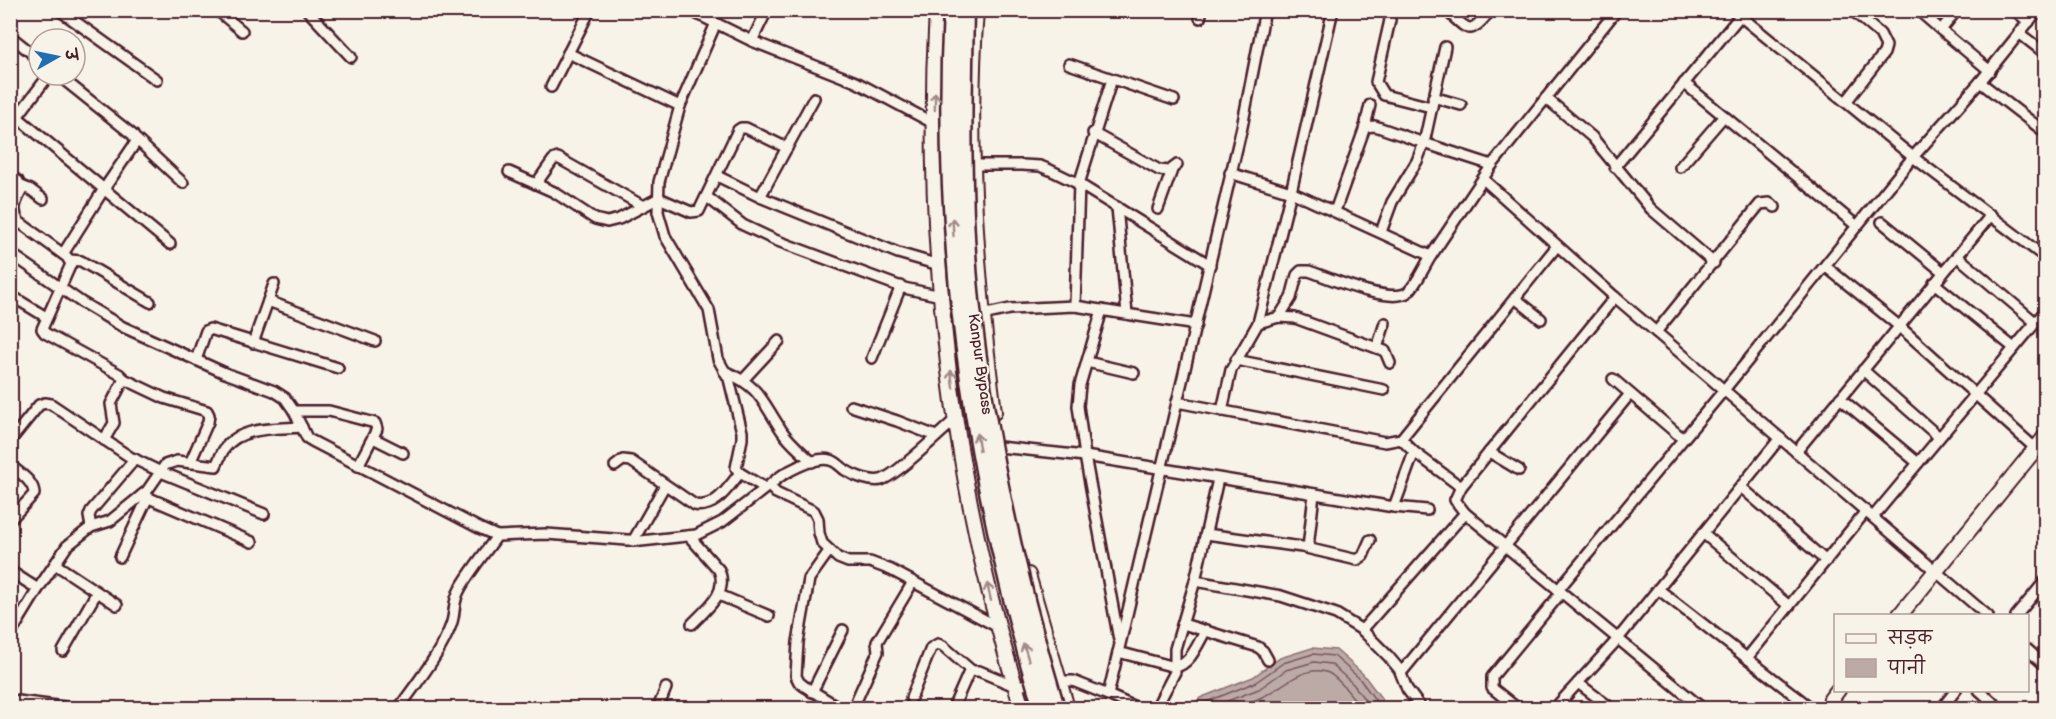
<svg xmlns="http://www.w3.org/2000/svg" width="2056" height="719" font-family="'Balsamiq Sans','Playpen Sans Deva',sans-serif">
<style>
.water{fill:#bcaaa7;stroke:#8e7275;stroke-width:1.5}
.lines{fill:none;stroke-linecap:round;stroke-linejoin:round}
.shore{stroke:#78575d;stroke-width:1.5}
.street-casing{stroke:#4a1f2b;stroke-width:14}
.secondary-casing{stroke:#4a1f2b;stroke-width:18}
.street{stroke:#f7f3e8;stroke-width:9}
.secondary{stroke:#f7f3e8;stroke-width:14}
.highway-bridge-casing{stroke:#4a1f2b;stroke-width:21;stroke-linecap:butt}
.highway-bridge{stroke:#f7f3e8;stroke-width:16}
.oneway{stroke:#a0898a}
.labels{text-anchor:middle;dominant-baseline:central;stroke-width:4.5;stroke-linejoin:round;paint-order:stroke}
.street-label{font-size:15px;fill:#4a1f2b;stroke:#f7f3e8}
</style>
<rect width="100%" height="100%" fill="#f7f3e8"/>
<filter id="ink" filterUnits="userSpaceOnUse"><feTurbulence type="fractalNoise" baseFrequency=".0167" numOctaves="2"/><feDisplacementMap in="SourceGraphic" scale="12" xChannelSelector="R" yChannelSelector="G"/><feConvolveMatrix kernelMatrix="1 2 1 2 8 2 1 2 1" color-interpolation-filters="sRGB"/></filter>
<g filter="url(#ink)">
<!-- water -->
<polygon class="water" points="1312,648 1336,650 1363,674 1381,698 1386,708 1190,708 1200,698 1253,677 1280,658"/>
<g class="lines">
<!-- shore -->
<g class="shore">
<polyline points="1198,708 1204,703 1256,682 1283,663 1313,654 1334,656 1359,678 1376,701 1379,708"/>
<polyline points="1209,708 1259,689 1286,670 1314,662 1331,664 1353,684 1371,708"/>
<path d="M1231 708C1241 705 1252 702 1262 697 1280 689 1303 665 1326 672 1338 676 1353 698 1361 708"/>
</g>
<defs>
<g id="street">
<polyline points="59,10 157,80"/>
<polyline points="217,10 242,31"/>
<polyline points="307,10 351,57"/>
<polyline points="689,10 752,41 856,82 935,124"/>
<polyline points="1388,10 1390,20 1376,82 1384,95 1431,107"/>
<path d="M1446 10C1470 32 1469 36 1491 10"/>
<polyline points="1733,10 1913,157 2046,258"/>
<polyline points="1918,10 1941,30"/>
<polyline points="1957,10 1941,30 1990,71"/>
<polyline points="2014,10 2029,22"/>
<polyline points="1200,18 1202,10"/>
<polyline points="2019,33 2046,54"/>
<polyline points="10,36 39,59"/>
<polyline points="752,41 767,10"/>
<polyline points="1445,47 1424,143 1492,165"/>
<polyline points="568,53 680,106 716,23"/>
<polyline points="1069,64 1174,100"/>
<polyline points="58,75 133,135 136,142 104,189 63,254"/>
<polyline points="1980,82 2046,133"/>
<polyline points="1684,83 1857,226"/>
<polyline points="551,87 590,10"/>
<polyline points="1433,97 1461,105"/>
<polyline points="814,98 760,197 898,253 939,265"/>
<polyline points="1546,98 1592,137 1651,209 1714,263"/>
<polyline points="1846,102 1884,53 1886,46 1880,34 1852,10"/>
<polyline points="680,106 659,182 658,212 665,236 709,310 718,359 729,379 742,432 742,439 736,468 740,473 765,488"/>
<polyline points="10,111 170,244"/>
<polyline points="17,117 49,75"/>
<polyline points="1365,127 1370,105"/>
<polyline points="1093,133 1159,170 1169,171 1177,165"/>
<polyline points="136,139 183,183"/>
<polyline points="973,165 1022,165 1040,166 1050,170 1079,184 1210,265"/>
<polyline points="1615,167 1740,16"/>
<polyline points="1680,167 1724,116"/>
<polyline points="509,172 554,192 595,219 607,222 619,219 659,198 691,212 699,211 738,130 741,128 746,128 787,148"/>
<polyline points="1230,173 1291,192 1431,256 1492,165 1617,10"/>
<path d="M10 176 18 181 22 190C16 201 11 210 19 222L67 257 71 264 42 329 45 333 119 374 124 379 111 404 114 423 104 440"/>
<polyline points="717,176 760,197"/>
<polyline points="1483,179 1615,297 1780,438"/>
<polyline points="536,184 553,160 558,158 643,206"/>
<polyline points="21,186 31,190 43,199"/>
<polyline points="707,197 743,225 775,240 904,288 941,296"/>
<polyline points="1117,207 1127,314"/>
<polyline points="1158,209 1172,170"/>
<polyline points="1335,211 1365,127 1375,126 1424,143 1417,161 1392,202 1381,232"/>
<polyline points="1882,222 1943,272"/>
<polyline points="10,253 81,302 123,327 225,373 274,391 285,398 294,411 307,438 312,441 479,528 497,536 546,534 641,541 696,535 722,522 771,484"/>
<polyline points="1957,256 2035,322"/>
<polyline points="70,260 81,261 150,302"/>
<polyline points="1825,266 1899,326 2035,448"/>
<polyline points="1934,283 2014,348"/>
<polyline points="10,295 46,317"/>
<polyline points="1615,297 1461,487 1455,500 1465,513 1702,708"/>
<polyline points="1515,298 1541,319"/>
<polyline points="268,301 375,341"/>
<polyline points="1075,306 1079,184 1112,79"/>
<polyline points="1102,310 1080,385 1078,406 1085,456 1119,640"/>
<polyline points="982,315 1010,309 1075,306 1196,325"/>
<path d="M1279 317 1291 298 1297 275 1301 271H1309C1329 278 1391 305 1408 292 1417 284 1424 267 1431 256"/>
<polyline points="1258,323 1279,317 1295,318 1385,351 1390,363"/>
<polyline points="1656,332 1760,204 1769,203 1775,207"/>
<polyline points="253,343 274,284"/>
<polyline points="1377,348 1385,323"/>
<polyline points="872,358 901,286"/>
<polyline points="196,360 206,331 210,329 338,368"/>
<polyline points="1236,360 1384,390"/>
<polyline points="1087,362 1134,373"/>
<polyline points="1863,370 1939,437"/>
<path d="M724 371C761 387 761 400 782 431 790 443 802 452 812 462"/>
<polyline points="124,379 164,398 207,411 209,415 208,422 190,463"/>
<polyline points="744,379 779,341"/>
<polyline points="1613,379 1682,438"/>
<polyline points="1840,398 1918,463"/>
<polyline points="1177,402 1385,442 1401,439"/>
<polyline points="851,406 897,421 936,436"/>
<polyline points="294,411 329,411 375,423 377,429 358,466"/>
<polyline points="1222,411 1231,370 1258,323 1291,192 1333,10"/>
<path d="M957 418C942 431 896 476 881 480 870 482 854 476 845 470 841 467 836 461 830 460 814 456 782 473 771 484V488L776 493 814 511 818 519 819 533 822 543 838 558 848 562H870L891 570 998 627"/>
<polyline points="373,438 403,453"/>
<polyline points="10,441 39,405 45,403 51,404 130,457 161,472 264,514"/>
<polyline points="999,447 1085,456 1394,507 1414,452 1461,487"/>
<polyline points="1414,452 1401,439 1557,246"/>
<polyline points="1489,452 1519,470"/>
<polyline points="1796,452 1991,215"/>
<path d="M10 465C19 473 34 481 34 494L10 520"/>
<path d="M615 466 623 460 631 461 695 505C716 509 728 487 740 473"/>
<polyline points="1741,487 1826,561"/>
<polyline points="142,495 252,542"/>
<polyline points="1394,507 1427,510"/>
<polyline points="1873,517 2046,310"/>
<polyline points="91,527 89,516 91,511 135,459"/>
<polyline points="1703,533 1789,606"/>
<polyline points="1206,534 1302,547 1357,560 1363,556 1370,540"/>
<path d="M689 536 719 570C729 593 706 609 692 624"/>
<polyline points="633,541 665,485"/>
<polyline points="1308,548 1314,494"/>
<polyline points="829,551 809,579 806,597 798,642 796,676 799,682 804,686 840,708"/>
<polyline points="120,557 148,497"/>
<polyline points="55,564 117,605"/>
<polyline points="10,571 38,589"/>
<polyline points="1195,581 1281,596 1336,614 1362,630 1388,656 1399,669 1407,689 1421,708"/>
<polyline points="1658,589 1811,708"/>
<polyline points="1558,590 1724,390 1913,157 1980,82 2038,10"/>
<polyline points="719,595 769,616"/>
<polyline points="2016,616 2046,580"/>
<polyline points="1183,624 1258,647 1263,651 1268,660"/>
<polyline points="1362,630 1465,513"/>
<path d="M10 635 38 589 67 546 91 527 110 521 147 491 165 465 177 461 216 466C219 460 221 453 225 448 241 426 278 429 302 427"/>
<polyline points="2028,650 2046,666"/>
<polyline points="63,651 97,592"/>
<path d="M1118 652 1175 667C1191 664 1198 643 1206 630"/>
<polyline points="1747,658 1866,511"/>
<polyline points="1401,673 1630,394"/>
<polyline points="1056,681 1073,681 1108,695 1242,127 1265,10"/>
<polyline points="1578,683 1611,708"/>
<polyline points="1979,690 1999,708"/>
<polyline points="812,692 843,630"/>
<polyline points="1108,695 1137,708"/>
<polyline points="911,698 931,648 938,644 943,646 972,671"/>
<polyline points="10,700 72,708"/>
<path d="M399 708C416 684 441 653 451 625 456 612 452 603 460 589 470 571 485 553 497 536"/>
<polyline points="658,708 666,688"/>
<polyline points="853,708 878,652 877,642 913,582"/>
<polyline points="953,708 968,674 972,671 979,671 1015,686 1039,683"/>
<polyline points="1156,708 1175,672 1175,649 1195,581 1218,479"/>
<polyline points="1517,708 1492,688 1492,677 1561,593"/>
<polyline points="1555,708 1617,640 1780,438 1988,616"/>
<polyline points="1942,708 1956,690"/>
</g>
<g id="secondary">
<path d="M937 10C923 242 952 488 1022 708"/>
<path d="M976 10C966 144 977 280 994 412"/>
<polyline points="1028,575 1067,708"/>
<polyline points="1899,616 2046,436"/>
<polyline points="1829,708 1831,699 1838,690"/>
</g>
</defs>
<!-- street casing -->
<use href="#street" class="street-casing"/>
<!-- secondary casing -->
<use href="#secondary" class="secondary-casing"/>
<!-- street -->
<use href="#street" class="street"/>
<!-- secondary -->
<use href="#secondary" class="secondary"/>
<defs>
<g id="highway-bridge">
<path d="M952 10C939 248 974 481 1042 708"/>
<path d="M965 10C963 107 961 205 971 301 986 440 1016 575 1056 708"/>
</g>
</defs>
<!-- highway-bridge casing -->
<use href="#highway-bridge" class="highway-bridge-casing"/>
<!-- highway-bridge -->
<use href="#highway-bridge" class="highway-bridge"/>
</g>
<!-- one-way arrows -->
<defs><path id="oneway-shaft" d="M-6 0H5M1.5-3L5.5 0L1.5 3" fill="none" stroke-width="1.6" stroke-linecap="round" stroke-linejoin="round" transform="scale(1.5)"/></defs>
<g class="oneway">
<use href="#oneway-shaft" transform="translate(935 101) rotate(-89)"/>
<use href="#oneway-shaft" transform="translate(953 227) rotate(-93)"/>
<use href="#oneway-shaft" transform="translate(952 379) rotate(-97)"/>
<use href="#oneway-shaft" transform="translate(978 442) rotate(-100)"/>
<use href="#oneway-shaft" transform="translate(989 592) rotate(-103)"/>
<use href="#oneway-shaft" transform="translate(1026 652) rotate(-107)"/>
</g>
</g>
<g class="labels">
<!-- street labels -->
<g class="street-label">
<text transform="translate(980 364) rotate(82)">Kanpur Bypass</text>
</g>
</g>
<!-- margin -->
<rect width="2056" height="719" fill="none" stroke="#f7f3e8" stroke-width="36"/>
<rect x="18" y="18" width="2020" height="683" fill="none" stroke="#4a1f2b" stroke-width="2" filter="url(#ink)"/>
<!-- legend -->
<rect x="1834" y="614" width="195" height="78" fill="#f7f3e8" stroke="#b29e9c" stroke-width="1.5"/>
<rect x="1846" y="634" width="30" height="9" fill="#f7f3e8" stroke="#b29e9c" stroke-width="1.5"/>
<text x="1888" y="644" font-size="18" fill="#4a1f2b">सड़क</text>
<rect x="1846" y="659" width="30" height="18" fill="#bcaaa7" stroke="#b29e9c" stroke-width="1.5"/>
<text x="1888" y="674" font-size="18" fill="#4a1f2b">पानी</text>
<!-- north arrow -->
<g transform="translate(57 57) rotate(81)"><circle r="28" fill="#f7f3e8" stroke="#b29e9c" stroke-width="1.5"/>
<path d="M0-4.5L10 22L0 15L-10 22Z" fill="#1f6fb2"/>
<text y="-9" font-size="16" font-weight="bold" text-anchor="middle" fill="#4a1f2b">उ</text>
</g>
</svg>
